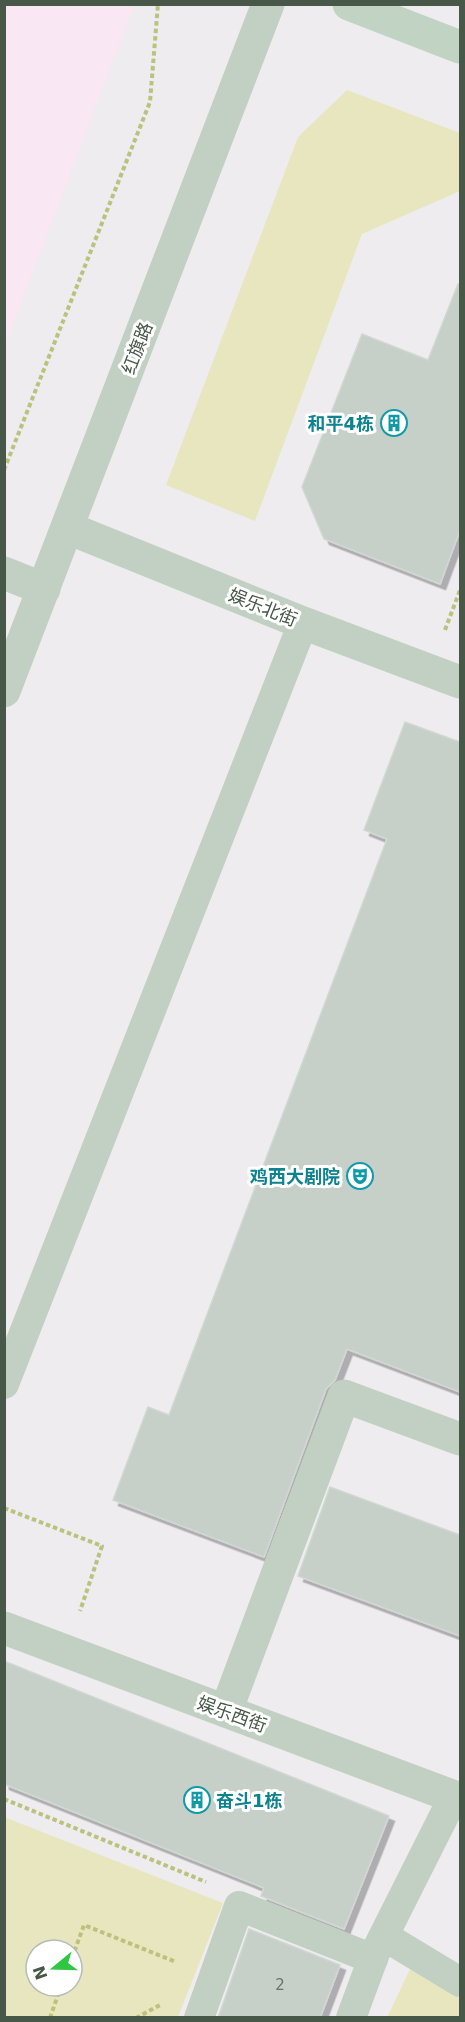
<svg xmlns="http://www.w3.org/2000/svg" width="465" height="2022" font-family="'DejaVu Sans','Noto Sans SC',sans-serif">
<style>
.commercial{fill:#f9e7f4}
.green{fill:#e8e6bf;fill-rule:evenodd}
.building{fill:#c7cfc9;stroke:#d1d7d3;stroke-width:1.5;filter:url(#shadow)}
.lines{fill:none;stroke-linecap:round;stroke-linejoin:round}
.path{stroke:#bcc17c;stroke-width:4;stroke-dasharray:4.5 3;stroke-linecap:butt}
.service{stroke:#c1d0c2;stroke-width:30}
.minor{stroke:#c1d0c2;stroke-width:33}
.tertiary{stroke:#c1d0c2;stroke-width:33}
.secondary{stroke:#c1d3c3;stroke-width:33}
.labels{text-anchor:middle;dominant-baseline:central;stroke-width:6;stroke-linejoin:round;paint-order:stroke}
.number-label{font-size:15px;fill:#677568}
.street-label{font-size:18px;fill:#475748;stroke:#fff}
.culture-label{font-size:18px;font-weight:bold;fill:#0d838f;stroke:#fff;text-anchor:end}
</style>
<defs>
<filter id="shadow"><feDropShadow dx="5.5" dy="5.5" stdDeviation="0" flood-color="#0004"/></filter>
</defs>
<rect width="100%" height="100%" fill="#eeecef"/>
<!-- commercial -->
<polygon class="commercial" points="5,4 134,5 5,346 4,5"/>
<!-- green -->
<g class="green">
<polygon points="347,90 460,133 460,191 362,234 255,521 166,485 298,137"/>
<path d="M4 1817 223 1903 178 2017H5ZM36 1950H72V1986H36Z"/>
<polygon points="410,1969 460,1998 460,2017 387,2018"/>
</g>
<!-- building -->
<g class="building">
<polygon points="458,284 460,284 460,530 440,584 324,539 302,487 362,334 428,360"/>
<polygon points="405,722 460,742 460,1392 347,1349 335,1380 326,1389 264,1557 113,1500 148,1407 169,1415 387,839 364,830"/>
<polygon points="330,1487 460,1535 460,1636 298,1576"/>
<polygon points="4,1661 389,1816 344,1929 261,1896 264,1888 4,1784"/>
<polygon points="249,1929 340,1965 320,2018 218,2018"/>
</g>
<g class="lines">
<!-- path -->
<g class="path">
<polyline points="4,470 150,102 158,4"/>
<polyline points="445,630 460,590"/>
<polyline points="4,1508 102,1546 80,1611"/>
<polyline points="4,1799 206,1882"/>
<polyline points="72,1958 84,1925 176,1962"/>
<polyline points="50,2018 61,1986"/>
<polyline points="136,2018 160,2005"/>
</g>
<!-- service -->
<g class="service">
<polyline points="4,1384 303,623"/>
<polyline points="384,1936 460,1982"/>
<polyline points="199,2018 239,1906 373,1959"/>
<polyline points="351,2018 375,1953 454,1796"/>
</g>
<!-- minor -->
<g class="minor">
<polyline points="68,528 303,623 460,682"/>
<polyline points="4,573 44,589"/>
<polyline points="4,1628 460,1799"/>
<polyline points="226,1711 344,1396 460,1439"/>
</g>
<!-- tertiary -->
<polyline class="tertiary" points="4,691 268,4"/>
<!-- secondary -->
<polyline class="secondary" points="349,4 460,47"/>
</g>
<!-- icons -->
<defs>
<symbol id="building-ring" viewBox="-11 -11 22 22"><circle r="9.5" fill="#fff" stroke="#0f9aa8" stroke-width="1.5"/><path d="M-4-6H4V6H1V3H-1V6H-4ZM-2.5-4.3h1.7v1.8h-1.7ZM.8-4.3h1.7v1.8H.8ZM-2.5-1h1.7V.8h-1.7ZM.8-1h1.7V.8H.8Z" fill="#0f9aa8"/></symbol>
<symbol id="theatre-ring" viewBox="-11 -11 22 22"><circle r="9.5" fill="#fff" stroke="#0f9aa8" stroke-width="1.5"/><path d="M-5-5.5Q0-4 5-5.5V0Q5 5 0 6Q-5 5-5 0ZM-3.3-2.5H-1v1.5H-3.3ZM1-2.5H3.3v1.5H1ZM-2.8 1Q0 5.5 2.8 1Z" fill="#0f9aa8"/></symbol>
</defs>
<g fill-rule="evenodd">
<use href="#building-ring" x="379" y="408" width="30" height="30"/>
<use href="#theatre-ring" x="345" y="1161" width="30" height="30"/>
<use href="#building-ring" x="182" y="1785" width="30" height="30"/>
</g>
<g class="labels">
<!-- number labels -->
<g class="number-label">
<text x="280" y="1985">2</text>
</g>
<!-- street labels -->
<g class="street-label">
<text transform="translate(137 348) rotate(-69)">红旗路</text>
<text transform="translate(263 607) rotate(22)">娱乐北街</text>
<text transform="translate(232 1714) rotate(20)">娱乐西街</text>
</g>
<!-- culture labels -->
<g class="culture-label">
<text x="374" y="423">和平4栋</text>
<text x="340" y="1176">鸡西大剧院</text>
<text x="216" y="1800" text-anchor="start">奋斗1栋</text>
</g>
</g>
<!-- border -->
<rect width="465" height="2022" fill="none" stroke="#475748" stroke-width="12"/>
<!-- north arrow -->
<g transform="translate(54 1968) rotate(251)"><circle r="28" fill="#ffffff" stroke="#b5bcb6" stroke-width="1.5"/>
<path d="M0-4.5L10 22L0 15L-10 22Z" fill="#2fc643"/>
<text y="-9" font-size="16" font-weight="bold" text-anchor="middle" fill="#475748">N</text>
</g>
</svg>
